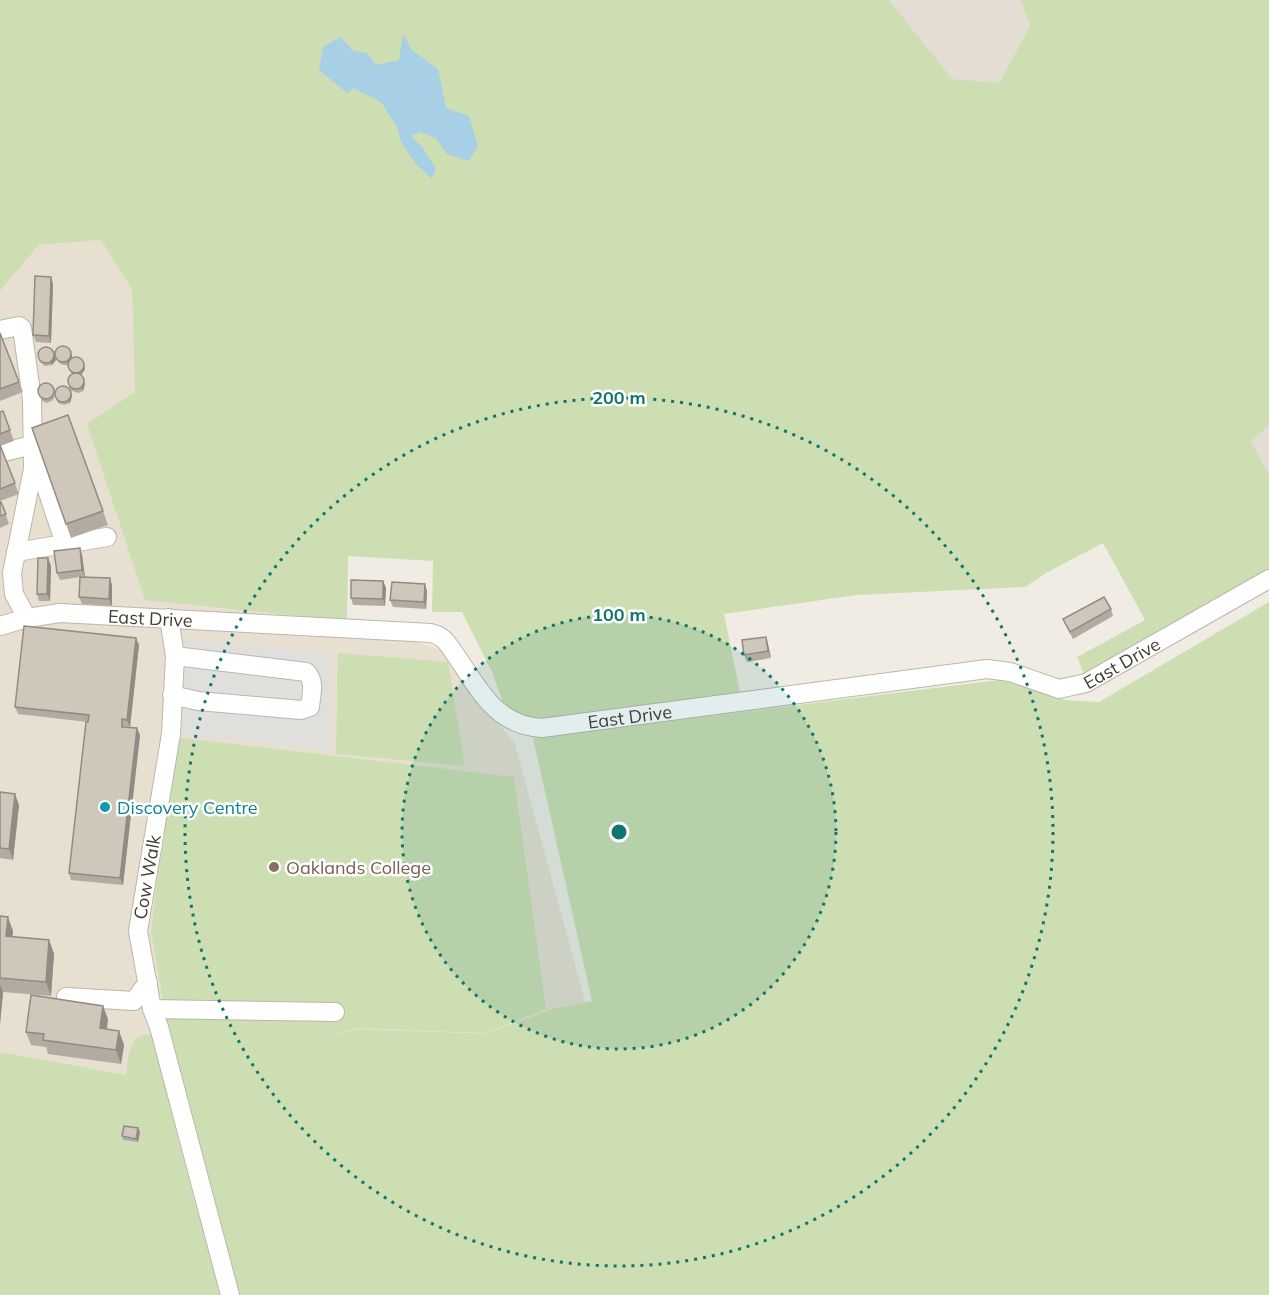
<svg xmlns="http://www.w3.org/2000/svg" width="1269" height="1295" font-family="Mulish,sans-serif">
<style>
.residential{fill:#e3ddd3}
.education{fill:#e7dfd0}
.green{fill:#cddfb2}
.parking{fill:#e1dfdc}
.water{fill:#a7cfe6}
.lines{fill:none;stroke-linecap:round;stroke-linejoin:round}
.minor-casing{stroke:#bdb6ab;stroke-width:20}
.minor{stroke:#fff;stroke-width:18}
.wall{fill:#b3aba1}
.shaded-wall{fill:#928b83}
.building{fill:#d0c7bb;stroke:#928b83;stroke-width:1.5}
.ring{fill:none;stroke:#0f766e;stroke-width:3;stroke-dasharray:3 6}
.culture-dot{fill:#0f9aa8;stroke:#fff;stroke-width:2}
.education-dot{fill:#8d6e63;stroke:#fff;stroke-width:2}
.labels{text-anchor:middle;dominant-baseline:central;stroke-width:5;stroke-linejoin:round;paint-order:stroke}
.street-label{font-size:18px;fill:#413c35;stroke:#fff}
.culture-label{font-size:18px;fill:#0d838f;stroke:#fff;text-anchor:start}
.education-label{font-size:18px;fill:#785e54;stroke:#fff;text-anchor:start}
.centre{fill:#0f766e;stroke:#fff;stroke-width:3}
.ring-label{font-size:18px;text-anchor:middle;font-weight:bold;fill:#0f766e;stroke:#fff;stroke-width:5;stroke-linejoin:round;paint-order:stroke}
</style>
<rect width="100%" height="100%" fill="#f0ece4"/>
<!-- residential -->
<g class="residential">
<polygon points="889,0 1020,0 1030,26 999,83 952,80"/>
<polygon points="1269,425 1269,474 1251,442"/>
</g>
<!-- education -->
<polygon class="education" points="101,240 132,289 135,392 347,621 439,649 515,744 582,990 658,1295 0,1295 0,291 39,245"/>
<!-- green -->
<g class="green">
<polygon points="0,0 889,0 952,79 999,83 1030,26 1020,0 1269,0 1269,425 1251,442 1269,474 1269,576 1086,679 1077,657 1145,620 1103,543 1046,573 1025,587 857,595 724,614 740,692 532,721 505,708 492,672 462,612 432,612 433,561 348,556 347,621 145,600 87,424 135,392 132,289 101,240 39,245 0,291"/>
<polygon points="1269,602 1269,1295 235,1295 176,1074 151,932 174,737 514,777 546,1009 485,1033 358,1028 297,1044 359,1029 485,1034 553,1009 592,1001 533,738 1007,679 1065,700 1099,702"/>
<polygon points="338,653 448,662 465,766 336,754"/>
<polygon points="144,1035 152,1035 167,1083 167,1096 194,1200 223,1295 0,1295 0,1052 126,1075 129,1053 135,1039"/>
</g>
<!-- parking -->
<polygon class="parking" points="182,639 332,653 329,750 178,735"/>
<!-- water -->
<polygon class="water" points="403,34 412,50 438,69 446,108 469,116 478,146 469,161 447,154 436,138 420,132 411,136 423,148 436,169 432,179 416,164 401,142 397,127 381,102 353,88 347,93 319,70 323,47 340,37 354,51 367,53 376,65 399,60"/>
<g class="lines">
<defs>
<g id="minor">
<polyline points="0,330 19,326 22,328 32,399 33,469 12,573 14,594 27,618"/>
<polyline points="0,453 32,445 65,544"/>
<polyline points="16,552 107,537"/>
<polyline points="169,618 175,656 171,734 138,931 152,1009 159,1027 230,1295"/>
<path id="s1" d="M0 626 27 618 60 613 431 633C445 636 449 646 457 657 480 691 496 725 542 728L987 669 1010 672 1059 689 1086 683 1269 579"/>
<path d="M172 695 198 701 301 710 310 707C311 695 316 681 306 672L175 656"/>
<polyline points="66,997 134,1001 148,982"/>
<polyline points="152,1009 335,1012"/>
</g>
</defs>
<!-- minor casing -->
<use href="#minor" class="minor-casing"/>
<!-- minor -->
<use href="#minor" class="minor"/>
</g>
<!-- wall -->
<g class="wall">
<polygon points="51,277 53,284 51,343 36,342 33,335"/>
<polygon points="0,333 23,392 0,401"/>
<polygon points="55,354 56,360 52,365 45,366 40,362 39,359"/>
<polygon points="55,354 83,361 85,369 81,375 85,384 83,391 78,393 70,390 69,386 73,374 71,373 68,365 63,365 59,363"/>
<polygon points="38,392 55,393 72,396 70,403 64,405 58,403 55,395 53,400 47,403 42,401"/>
<polygon points="3,411 14,441 0,446 19,494 0,501 0,412"/>
<polygon points="68,415 108,525 71,538 66,524"/>
<polygon points="0,502 1,502 9,524 0,528"/>
<polygon points="80,548 82,555 85,577 81,577 112,585 112,606 82,604 79,597 80,577 60,580 57,573"/>
<polygon points="48,558 51,566 50,601 39,601 37,594"/>
<polygon points="383,581 386,588 385,606 353,605 351,598"/>
<polygon points="427,591 426,609 393,607 390,600"/>
<polygon points="1111,609 1113,616 1073,639 1066,626 1063,619"/>
<polygon points="766,637 768,644 771,658 747,662 744,655"/>
<polygon points="136,638 139,645 130,727 125,726 125,727 140,735 123,885 71,880 69,873 88,722 18,714 15,707"/>
<polygon points="0,792 19,805 13,860 0,858"/>
<polygon points="0,916 13,931 12,937 49,940 54,954 51,996 3,992 0,1024"/>
<polygon points="108,1019 107,1029 119,1031 124,1045 121,1064 48,1054 46,1047 31,1045 26,1032"/>
<polygon points="140,1132 138,1142 123,1140 122,1136"/>
</g>
<!-- shaded-wall -->
<g class="shaded-wall">
<polygon points="51,277 53,284 51,343 49,336"/>
<polygon points="70,349 73,359 68,365 67,361"/>
<polygon points="53,351 56,360 52,365 51,362"/>
<polygon points="83,361 85,369 81,375 80,371"/>
<polygon points="84,381 85,384 83,391 81,387"/>
<polygon points="71,392 72,396 70,403 69,400"/>
<polygon points="80,548 82,555 85,577 82,570"/>
<polygon points="48,558 51,566 50,601 47,594"/>
<polygon points="110,578 112,585 112,606 109,599"/>
<polygon points="383,581 386,588 385,606 383,599"/>
<polygon points="425,584 427,591 426,609 424,602"/>
<polygon points="766,637 768,644 771,658 768,651"/>
<polygon points="136,638 139,645 130,727 127,720"/>
<polygon points="137,728 140,735 123,885 120,878"/>
<polygon points="15,794 19,805 13,860 9,849"/>
<polygon points="8,917 13,931 11,950 6,936"/>
<polygon points="49,940 54,954 51,996 46,982"/>
<polygon points="0,984 3,992 0,1024"/>
<polygon points="103,1006 108,1019 105,1042 100,1028"/>
<polygon points="119,1031 124,1045 121,1064 116,1050"/>
<polygon points="138,1128 140,1132 138,1142 136,1139"/>
</g>
<!-- building -->
<g class="building">
<polygon points="35,276 51,277 49,336 33,335"/>
<polygon points="0,333 19,382 0,389"/>
<circle cx="63" cy="354" r="8"/>
<circle cx="46" cy="355" r="8"/>
<circle cx="76" cy="365" r="8"/>
<circle cx="76" cy="381" r="8"/>
<circle cx="46" cy="391" r="8"/>
<circle cx="63" cy="394" r="8"/>
<polygon points="3,411 10,430 0,434 0,412"/>
<polygon points="68,415 103,511 66,524 32,428"/>
<polygon points="0,445 15,483 0,489"/>
<polygon points="0,502 1,502 6,514 0,516"/>
<polygon points="80,548 82,570 57,573 54,551"/>
<polygon points="38,558 48,558 47,594 37,594"/>
<polygon points="80,577 110,578 109,599 79,597"/>
<polygon points="351,580 383,581 383,599 351,598"/>
<polygon points="392,582 425,584 424,602 390,600"/>
<polygon points="1104,597 1111,609 1070,632 1063,619"/>
<polygon points="24,626 136,638 127,720 122,719 122,727 137,728 120,878 69,873 86,722 88,722 89,715 15,707"/>
<polygon points="766,637 768,651 744,655 742,640"/>
<polygon points="0,792 15,794 9,849 0,848"/>
<polygon points="0,916 8,917 6,936 49,940 46,982 0,978"/>
<polygon points="31,995 103,1006 100,1028 119,1031 116,1050 43,1040 44,1034 26,1032"/>
<polygon points="124,1126 138,1128 136,1139 122,1136"/>
</g>
<!-- distance rings -->
<circle cx="619" cy="832" r="217" fill="#0f766e" fill-opacity=".12"/>
<g class="ring">
<circle cx="619" cy="832" r="217"/>
<circle cx="619" cy="832" r="434"/>
</g>
<!-- markers -->
<circle class="culture-dot" cx="105" cy="807" r="6"/>
<circle class="education-dot" cx="274" cy="867" r="6"/>
<g class="labels">
<!-- street labels -->
<g class="street-label">
<text stroke="none"><textPath href="#s1" startOffset="152">East Drive</textPath></text>
<text stroke="none"><textPath href="#s1" startOffset="1178">East Drive</textPath></text>
<text stroke="none"><textPath href="#s1" startOffset="674">East Drive</textPath></text>
<text transform="translate(147 877) rotate(-80)">Cow Walk</text>
</g>
<!-- culture labels -->
<g class="culture-label">
<text x="117" y="807">Discovery Centre</text>
</g>
<!-- education labels -->
<g class="education-label">
<text x="286" y="867">Oaklands College</text>
</g>
</g>
<circle cx="619" cy="832" r="9" class="centre"/>
<g class="ring-label">
<text x="619" y="404">200 m</text>
<text x="619" y="621">100 m</text>
</g>
</svg>
